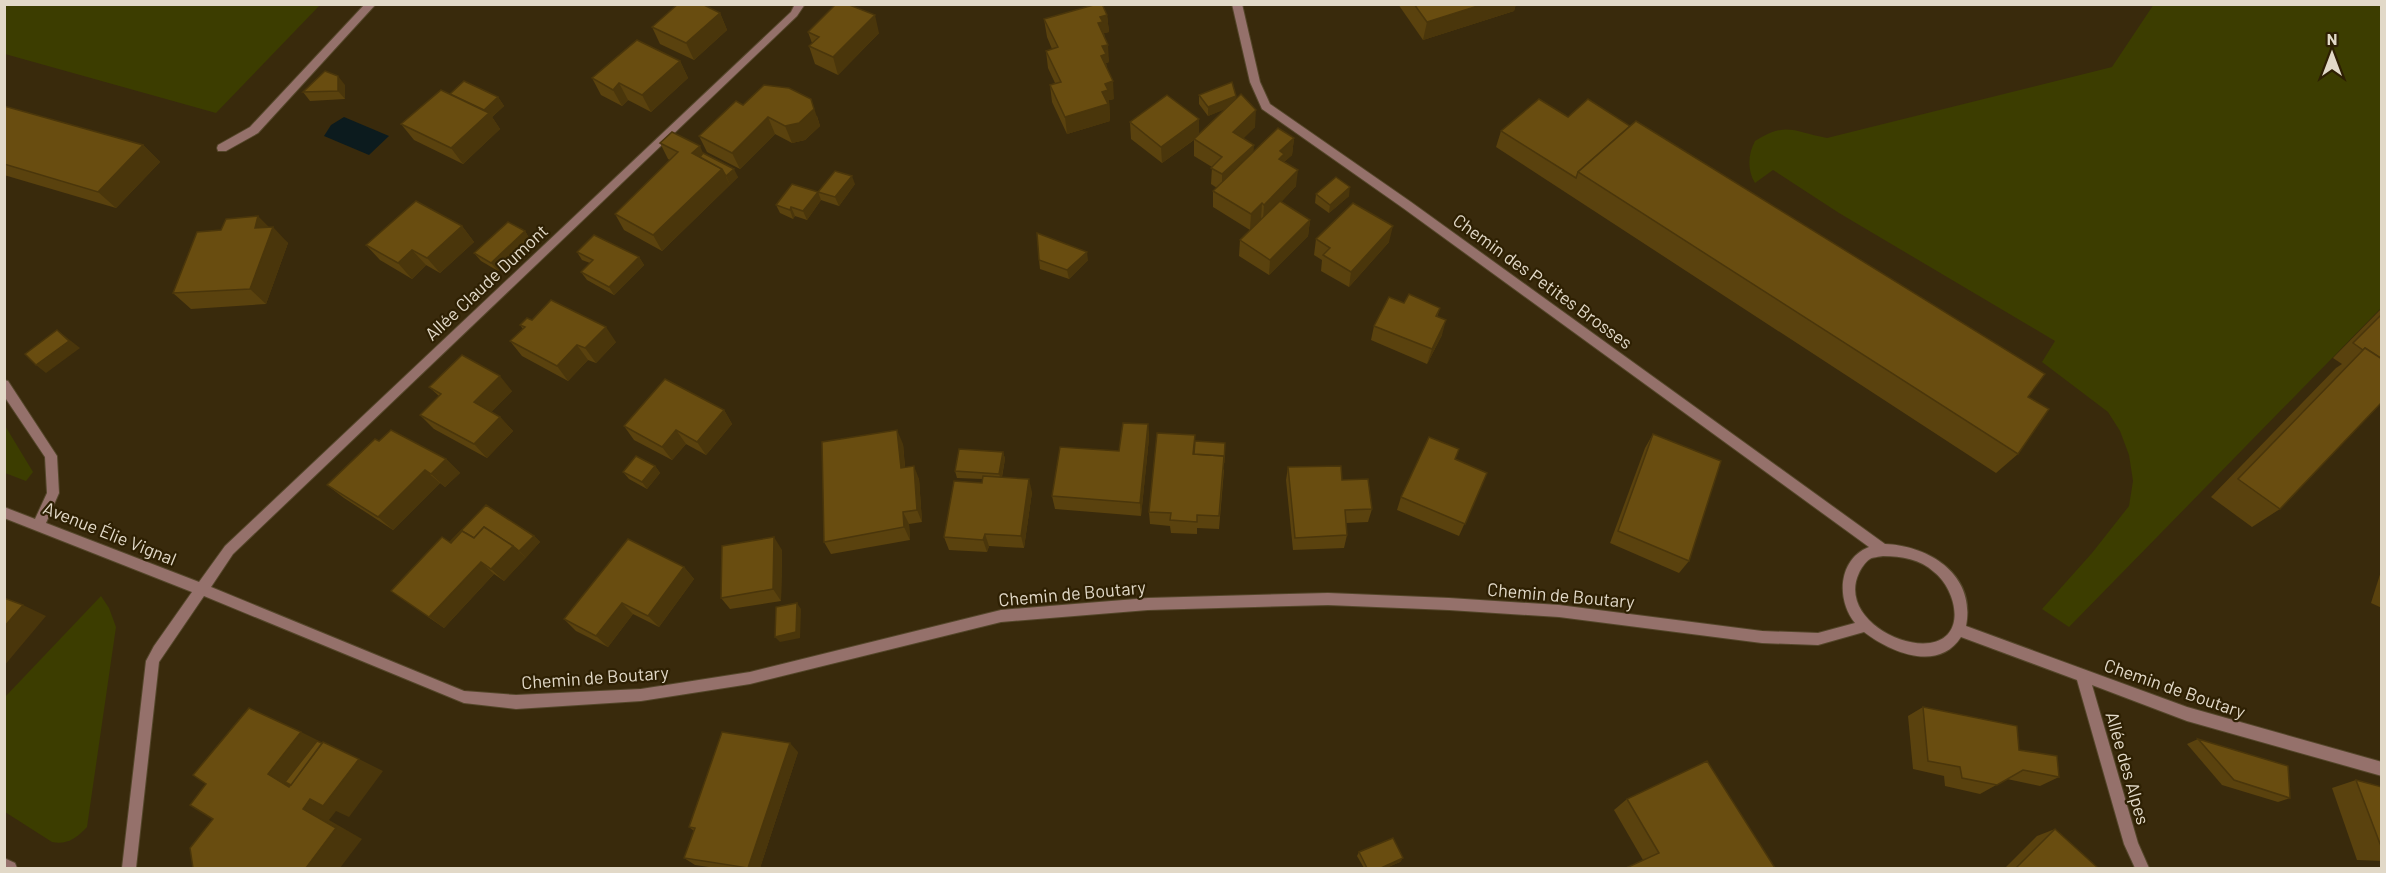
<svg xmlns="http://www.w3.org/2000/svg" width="2386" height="873" font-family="Barlow,sans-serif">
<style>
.green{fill:#3c3d00}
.water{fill:#0c1b1e}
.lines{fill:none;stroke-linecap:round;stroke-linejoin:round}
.street-casing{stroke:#54462a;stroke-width:2}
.street{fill:#95716b;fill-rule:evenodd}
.wall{fill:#5a420e}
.shaded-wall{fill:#4a360b}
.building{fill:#694d10;stroke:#4a360b;stroke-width:1.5}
.labels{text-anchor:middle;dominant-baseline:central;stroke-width:4.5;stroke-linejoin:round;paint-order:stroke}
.street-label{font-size:18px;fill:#e2d9c8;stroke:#2e2003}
</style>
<rect width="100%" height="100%" fill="#392a0c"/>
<!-- green -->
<g class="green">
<path d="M2154 4 2381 5V308L2069 627 2042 609 2092 553 2129 506 2133 481 2129 455 2120 431 2108 412 2042 362 2055 341 1839 213 1773 170 1755 183C1747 170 1748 154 1755 141 1786 121 1794 132 1827 138L2112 67Z"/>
<polygon points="4,5 5,4 320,5 216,113 5,54"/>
<polygon points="4,424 33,472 26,481 5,473"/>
<path d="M101 596 109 608 116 627 87 827C77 838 67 845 52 842L5 812V697Z"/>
</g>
<!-- water -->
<polygon class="water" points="344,117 389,136 369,155 324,136 331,125"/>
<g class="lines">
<defs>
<g id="street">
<polygon points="365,4 376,4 258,133 226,151 218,151 217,148 218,145 250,127"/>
<path d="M795 4H805L797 16 233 554 211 587 464 691 516 695 641 689 750 672 1001 610 1148 598 1328 593 1449 598 1559 605 1762 631 1818 633 1855 623C1836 600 1838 559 1869 547L1403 208 1262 109 1250 82 1232 4H1242L1260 82 1270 104 1411 202 1885 544C1930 546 1976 575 1966 626L2187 707 2382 762V776L2187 721 2092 685 2138 843 2149 868H2135L2124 844 2077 680 1961 637C1938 673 1890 652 1864 632L1818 645 1762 643 1559 617 1449 610 1328 605 1148 610 1001 622 750 684 641 701 516 709 464 703 204 596 159 662 136 868H122L146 661 154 646 192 592 4 518V507L35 519 47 493 45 457 4 396V380L8 381 57 456 59 493 46 523 199 582 225 546 791 12ZM1883 556C1902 556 1920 559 1934 572 1956 589 1968 637 1930 643 1895 648 1840 613 1859 573 1861 569 1865 562 1870 559 1873 557 1879 557 1883 556Z"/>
<polygon points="4,858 15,863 17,868 4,868"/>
</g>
</defs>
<!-- street casing -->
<use href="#street" class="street-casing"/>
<!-- street -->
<use href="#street" class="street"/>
</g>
<!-- wall -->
<g class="wall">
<polygon points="1398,4 1516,4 1514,11 1423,40"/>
<polygon points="720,13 727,30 694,60 660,44 652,27"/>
<polygon points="1107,15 1109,32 1104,33 1109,62 1106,63 1107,68 1114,99 1109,100 1110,121 1067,134 1052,102 1050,85 1055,83 1048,68 1046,51 1052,49 1047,37 1044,19"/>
<polygon points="808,32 879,33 838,75 815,64 809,46 812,43"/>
<polygon points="680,61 688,78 651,112 628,100 622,106 601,95 592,78"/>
<polygon points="345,85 345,99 310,101 303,92"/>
<polygon points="450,94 498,97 504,106 492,117 500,129 463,164 414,140 401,124"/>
<polygon points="1199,95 1236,100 1255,127 1243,138 1253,152 1294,138 1292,155 1284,162 1296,186 1281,202 1310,220 1308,236 1269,275 1239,256 1240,240 1250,230 1213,207 1213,191 1217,188 1211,184 1212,167 1194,156 1194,140 1162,163 1131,139 1130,122 1199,119 1199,135 1227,108 1208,116 1199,104"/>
<polygon points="743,105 817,116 820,126 805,140 792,143 775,134 740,169 707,152 699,136"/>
<polygon points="4,106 143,145 160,162 116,208 4,175"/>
<polygon points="1501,131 2028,397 2018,454 1996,473 1496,147"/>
<polygon points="660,143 703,153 738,177 662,251 624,230 615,214 670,160 668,159"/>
<polygon points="855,184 839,206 821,200 807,220 795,216 793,219 780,213 776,205 818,192"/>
<polygon points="1316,194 1349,196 1329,213 1315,203"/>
<polygon points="462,226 474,242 440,273 426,265 412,279 380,260 366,245"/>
<polygon points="270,228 288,243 266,304 191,309 173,293"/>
<polygon points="525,231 530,240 498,271 481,261 474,253"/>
<polygon points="1316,239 1389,242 1349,287 1321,271 1322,260 1314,255"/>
<polygon points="577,252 639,257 644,265 614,295 587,280 581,272 590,263 582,260"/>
<polygon points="1039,260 1088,260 1069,279 1040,269"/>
<polygon points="1404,303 1440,308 1437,317 1442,335 1427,364 1371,340 1374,326"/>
<polygon points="2382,308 2382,402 2280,509 2252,527 2211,497 2336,368 2342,364 2333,358"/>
<polygon points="532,320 616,342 596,363 588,360 568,381 522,356 510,341 523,329 520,325"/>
<polygon points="429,387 512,391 491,412 500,417 513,431 487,458 434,429 420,415 439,396"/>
<polygon points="724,410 732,424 706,455 686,444 672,460 634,440 624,426"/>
<polygon points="1148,424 1149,438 1141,516 1055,509 1052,496 1119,451"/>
<polygon points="1653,434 1689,561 1679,573 1610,543 1645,448"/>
<polygon points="379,441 446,459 460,473 445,487 440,483 393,530 344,498 327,485"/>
<polygon points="1195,441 1224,470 1219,529 1197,528 1197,534 1171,533 1170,526 1150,524 1149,512"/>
<polygon points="903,444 905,467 919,479 922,522 909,524 910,540 831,554 824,542"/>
<polygon points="1459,449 1455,460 1487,473 1459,536 1397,510 1401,497"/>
<polygon points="1003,452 1005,459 1002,477 1032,492 1024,548 989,546 987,552 949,550 944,537 982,483 983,479 957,478 955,471"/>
<polygon points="655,466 660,473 647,489 629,479 623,472"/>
<polygon points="1288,467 1342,480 1372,509 1368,522 1346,523 1347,535 1344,548 1293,550 1286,480"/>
<polygon points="534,536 540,542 504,581 494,574 444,628 391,591 450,542"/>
<polygon points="782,550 781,601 730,609 721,598"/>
<polygon points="684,567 694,579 659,627 633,614 608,647 576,631 564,619"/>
<polygon points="2382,568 2382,608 2371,603"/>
<polygon points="1923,707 2019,750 2059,777 2040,786 2007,779 1980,794 1945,786 1944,776 1913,769 1908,716"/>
<polygon points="2198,739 2290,798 2278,802 2222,785 2187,744"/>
<polygon points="798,752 760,868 716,868 695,865 684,858 694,831 689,827"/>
<polygon points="2356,780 2382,787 2382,861 2357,860 2332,788"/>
<polygon points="1627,799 1775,868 1643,860 1614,810"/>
<polygon points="2055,829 2098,868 2005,868 2037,836"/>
<polygon points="1359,852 1403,858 1400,862 1386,868 1364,868 1357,856"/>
</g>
<!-- shaded-wall -->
<g class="shaded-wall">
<polygon points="1484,4 1516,4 1514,11 1423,40 1427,22"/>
<polygon points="720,13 727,30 694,60 686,43"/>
<polygon points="875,15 879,33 838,75 833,57"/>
<polygon points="1107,15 1109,32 1104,33 1104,39 1098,23 1100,17"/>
<polygon points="1108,45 1109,62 1106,63 1107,72 1101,56 1102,46"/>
<polygon points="680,61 688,78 651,112 642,95"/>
<polygon points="338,76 345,85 345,99 338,91"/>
<polygon points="1113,81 1114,99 1109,100 1110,121 1067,134 1065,117 1105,84"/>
<polygon points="619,83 628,100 622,106 613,90"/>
<polygon points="1236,96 1236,105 1208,116 1208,107"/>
<polygon points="498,97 504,106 492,117 500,129 463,164 451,148 480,113"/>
<polygon points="811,99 820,126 805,140 792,143 785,126"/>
<polygon points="1256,110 1255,127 1233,149 1233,132"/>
<polygon points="768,117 775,134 740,169 732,153"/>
<polygon points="1199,119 1199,136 1162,163 1161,147"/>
<polygon points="1294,138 1292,155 1283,163 1278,175 1280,151"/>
<polygon points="143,145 160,162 116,208 98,192"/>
<polygon points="1254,145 1253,161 1222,190 1222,174"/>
<polygon points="700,146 707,162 692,153"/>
<polygon points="722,169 730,185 662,251 653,235"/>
<polygon points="734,169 738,177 730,185 726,176"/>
<polygon points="1298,170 1296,186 1263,221 1264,205"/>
<polygon points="852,176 855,184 839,206 835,197"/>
<polygon points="1350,187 1349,196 1329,213 1330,205"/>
<polygon points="818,192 821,200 807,220 803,211"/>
<polygon points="1262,203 1261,219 1250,230 1251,214"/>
<polygon points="791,207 795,216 793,219 790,210"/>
<polygon points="258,216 272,230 273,227 288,243 266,304 250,289 255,228"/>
<polygon points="1310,220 1308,236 1269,275 1270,260"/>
<polygon points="462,226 474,242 440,273 427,258"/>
<polygon points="1393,226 1389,242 1349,287 1351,272"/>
<polygon points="525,231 530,240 498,271 491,263"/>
<polygon points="412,250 426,265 412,279 398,263"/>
<polygon points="1087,252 1088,260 1069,279 1067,270"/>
<polygon points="639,257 644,265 614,295 609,287"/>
<polygon points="1446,320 1442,335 1427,364 1432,349"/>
<polygon points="606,327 616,342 596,363 585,348"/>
<polygon points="57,330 80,348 46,373 36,365"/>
<polygon points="577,345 588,360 568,381 557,366"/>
<polygon points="500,376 512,391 487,416 474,402"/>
<polygon points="724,410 732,424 706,455 697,442"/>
<polygon points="500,417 513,431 487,458 474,444"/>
<polygon points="1148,424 1149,438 1141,516 1140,503"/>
<polygon points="676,430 686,444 672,460 662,447"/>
<polygon points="897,430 903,444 906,481 901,468"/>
<polygon points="1003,452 1005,459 1001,480 999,474"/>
<polygon points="446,459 460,473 445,487 431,474"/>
<polygon points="655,466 660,473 647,489 642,482"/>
<polygon points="914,466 919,479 922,522 917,510"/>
<polygon points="425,470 440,483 393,530 378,517"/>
<polygon points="1029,479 1032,492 1024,548 1021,536"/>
<polygon points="903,512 909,524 910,540 904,527"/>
<polygon points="985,534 989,546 987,552 983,540"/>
<polygon points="534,536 540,542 526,558 519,551"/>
<polygon points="774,537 782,550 781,601 773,589"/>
<polygon points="513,546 526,558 504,581 491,569"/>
<polygon points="481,562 494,574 444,628 429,617"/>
<polygon points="684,567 694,579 659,627 648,616"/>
<polygon points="622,603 633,614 608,647 596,636"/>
<polygon points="797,603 801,609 800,638 780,642 775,637"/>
<polygon points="23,605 46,616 4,666 4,627"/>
<polygon points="301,732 327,745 289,787 268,774"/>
<polygon points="790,743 798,752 760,868 748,868"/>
<polygon points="359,759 383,771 349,817 336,811 329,820 362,839 340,868 306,868 303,809 310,799"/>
<polygon points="1403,858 1400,862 1386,868 1381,868"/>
</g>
<!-- building -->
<g class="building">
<polygon points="678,4 702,4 720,13 686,43 652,27"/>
<polygon points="836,4 847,4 875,15 833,57 809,46 819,37 808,32"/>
<polygon points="1097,4 1102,4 1107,15 1100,17 1103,22 1098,23 1108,45 1102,46 1106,54 1101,56 1113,81 1105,84 1108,90 1102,92 1108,104 1065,117 1050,85 1061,82 1046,51 1058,47 1044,19"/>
<polygon points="1414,4 1484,4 1427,22"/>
<polygon points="637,40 680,61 642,95 619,83 613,90 592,78"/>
<polygon points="325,71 338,76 338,91 303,92"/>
<polygon points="464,81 498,97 484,110 450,94"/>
<polygon points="1232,82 1236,96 1208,107 1199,95"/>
<polygon points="764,85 789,88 811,99 814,109 799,123 785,126 768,117 732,153 699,136 736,101 743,105"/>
<polygon points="441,90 489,113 451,148 401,124"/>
<polygon points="1241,94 1256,110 1233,132 1254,145 1222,174 1211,168 1222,157 1194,139"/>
<polygon points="1167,95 1199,119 1161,147 1130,122"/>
<polygon points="1539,99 1568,117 1588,99 1630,126 1578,172 1576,178 1501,131"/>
<polygon points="4,106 143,145 98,192 4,164"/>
<polygon points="1636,121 2045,374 2028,397 2049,409 2018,454 1578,172"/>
<polygon points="1278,128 1294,138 1280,151 1284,154 1279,159 1298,170 1264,205 1262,203 1251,214 1213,191"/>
<polygon points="672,132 700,146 692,153 722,169 653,235 615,214 678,152 660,143"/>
<polygon points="703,153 734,169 726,176 722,169 700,157"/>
<polygon points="835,171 852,176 835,197 818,192"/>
<polygon points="1336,177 1350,187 1330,205 1316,194"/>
<polygon points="792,184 818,192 803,211 791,207 790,210 776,205"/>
<polygon points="416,201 462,226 427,258 412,250 398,263 366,245"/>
<polygon points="1280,201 1310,220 1270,260 1240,240"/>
<polygon points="1353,203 1393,226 1351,272 1323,255 1330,248 1316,239"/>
<polygon points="258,216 255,228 273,227 250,289 173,293 197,232 221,230 226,219"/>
<polygon points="508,222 525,231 491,263 474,253"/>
<polygon points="1037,233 1087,252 1067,270 1039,260"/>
<polygon points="594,235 639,257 609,287 581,272 593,260 577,252"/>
<polygon points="1409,294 1440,308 1436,316 1446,320 1432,349 1374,326 1389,297 1404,303"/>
<polygon points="551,300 606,327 585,348 577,345 557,366 510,341 525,327 520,325 527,318 532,320"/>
<polygon points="2382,314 2382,359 2365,348 2363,350 2353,343"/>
<polygon points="57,330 69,341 36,365 25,354"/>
<polygon points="2365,348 2382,359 2382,402 2280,509 2238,479"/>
<polygon points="462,355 500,376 474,402 500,417 474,444 420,415 441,394 429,387"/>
<polygon points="665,379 724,410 697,442 676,430 662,447 624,426"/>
<polygon points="1123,423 1148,424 1140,503 1052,496 1060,447 1119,451"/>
<polygon points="391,430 446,459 431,474 425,470 378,517 327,485 375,439 379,441"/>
<polygon points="897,430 901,468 914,466 917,510 903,512 904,527 824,542 822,442"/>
<polygon points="1157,433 1195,435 1193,454 1224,456 1219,516 1197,515 1197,522 1170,520 1171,513 1149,512"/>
<polygon points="1653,434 1721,461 1689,561 1618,531"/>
<polygon points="1429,437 1459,449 1455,459 1487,473 1465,524 1401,497"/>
<polygon points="1195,441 1225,443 1224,463 1224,456 1194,454"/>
<polygon points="959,449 1003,452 999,474 955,471"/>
<polygon points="636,456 655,466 642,482 623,472"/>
<polygon points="1341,466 1342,480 1368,479 1372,509 1345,510 1347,535 1295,538 1288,467"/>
<polygon points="983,476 1029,479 1021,536 985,534 983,540 944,537 954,481 982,483"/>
<polygon points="486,505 534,536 519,551 513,546 484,527 474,538 462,531 451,543 450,542"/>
<polygon points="484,527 513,546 491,569 481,562 429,617 391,591 442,537 451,543 462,531 474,538"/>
<polygon points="774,537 773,589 721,598 722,546"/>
<polygon points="628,539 684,567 648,616 622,603 596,636 564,619"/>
<polygon points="4,598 23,605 4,627"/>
<polygon points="797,603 796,632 775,637 776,607"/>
<polygon points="1923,707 2017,726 2019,750 2057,756 2059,777 2023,770 1997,785 1962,778 1960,767 1928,761"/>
<polygon points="249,708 301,732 268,774 289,787 323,742 359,759 323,806 310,799 303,809 336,828 306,868 193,868 190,848 213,819 190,805 206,784 193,775"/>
<polygon points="722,732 790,743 748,868 684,858 695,828 689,827"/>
<polygon points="2198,739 2288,766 2290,798 2234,780"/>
<polygon points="317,741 322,743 291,785 285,782"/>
<polygon points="1707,761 1775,868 1626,868 1659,853 1627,799"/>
<polygon points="2356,780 2382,787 2382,849"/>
<polygon points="2055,829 2098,868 2016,868"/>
<polygon points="1393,838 1403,858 1381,868 1367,868 1359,852"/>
</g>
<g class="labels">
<!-- street labels -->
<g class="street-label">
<text transform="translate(1543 281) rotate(36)">Chemin des Petites Brosses</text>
<text transform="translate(486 282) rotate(-43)">Allée Claude Dumont</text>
<text transform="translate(110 533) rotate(22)">Avenue Élie Vignal</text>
<text transform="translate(1072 593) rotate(-5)">Chemin de Boutary</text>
<text transform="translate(1561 595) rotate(5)">Chemin de Boutary</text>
<text transform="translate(595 677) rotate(-4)">Chemin de Boutary</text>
<text transform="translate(2175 688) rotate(19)">Chemin de Boutary</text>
<text transform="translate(2128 768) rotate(74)">Allée des Alpes</text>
</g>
</g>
<!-- border -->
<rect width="2386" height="873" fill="none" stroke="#e2d9c8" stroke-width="12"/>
<!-- north arrow -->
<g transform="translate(2332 54)" stroke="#2e2003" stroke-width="4.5" paint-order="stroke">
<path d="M0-4.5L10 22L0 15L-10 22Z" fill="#e2d9c8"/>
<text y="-9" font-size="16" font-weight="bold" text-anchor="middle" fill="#e2d9c8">N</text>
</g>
</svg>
